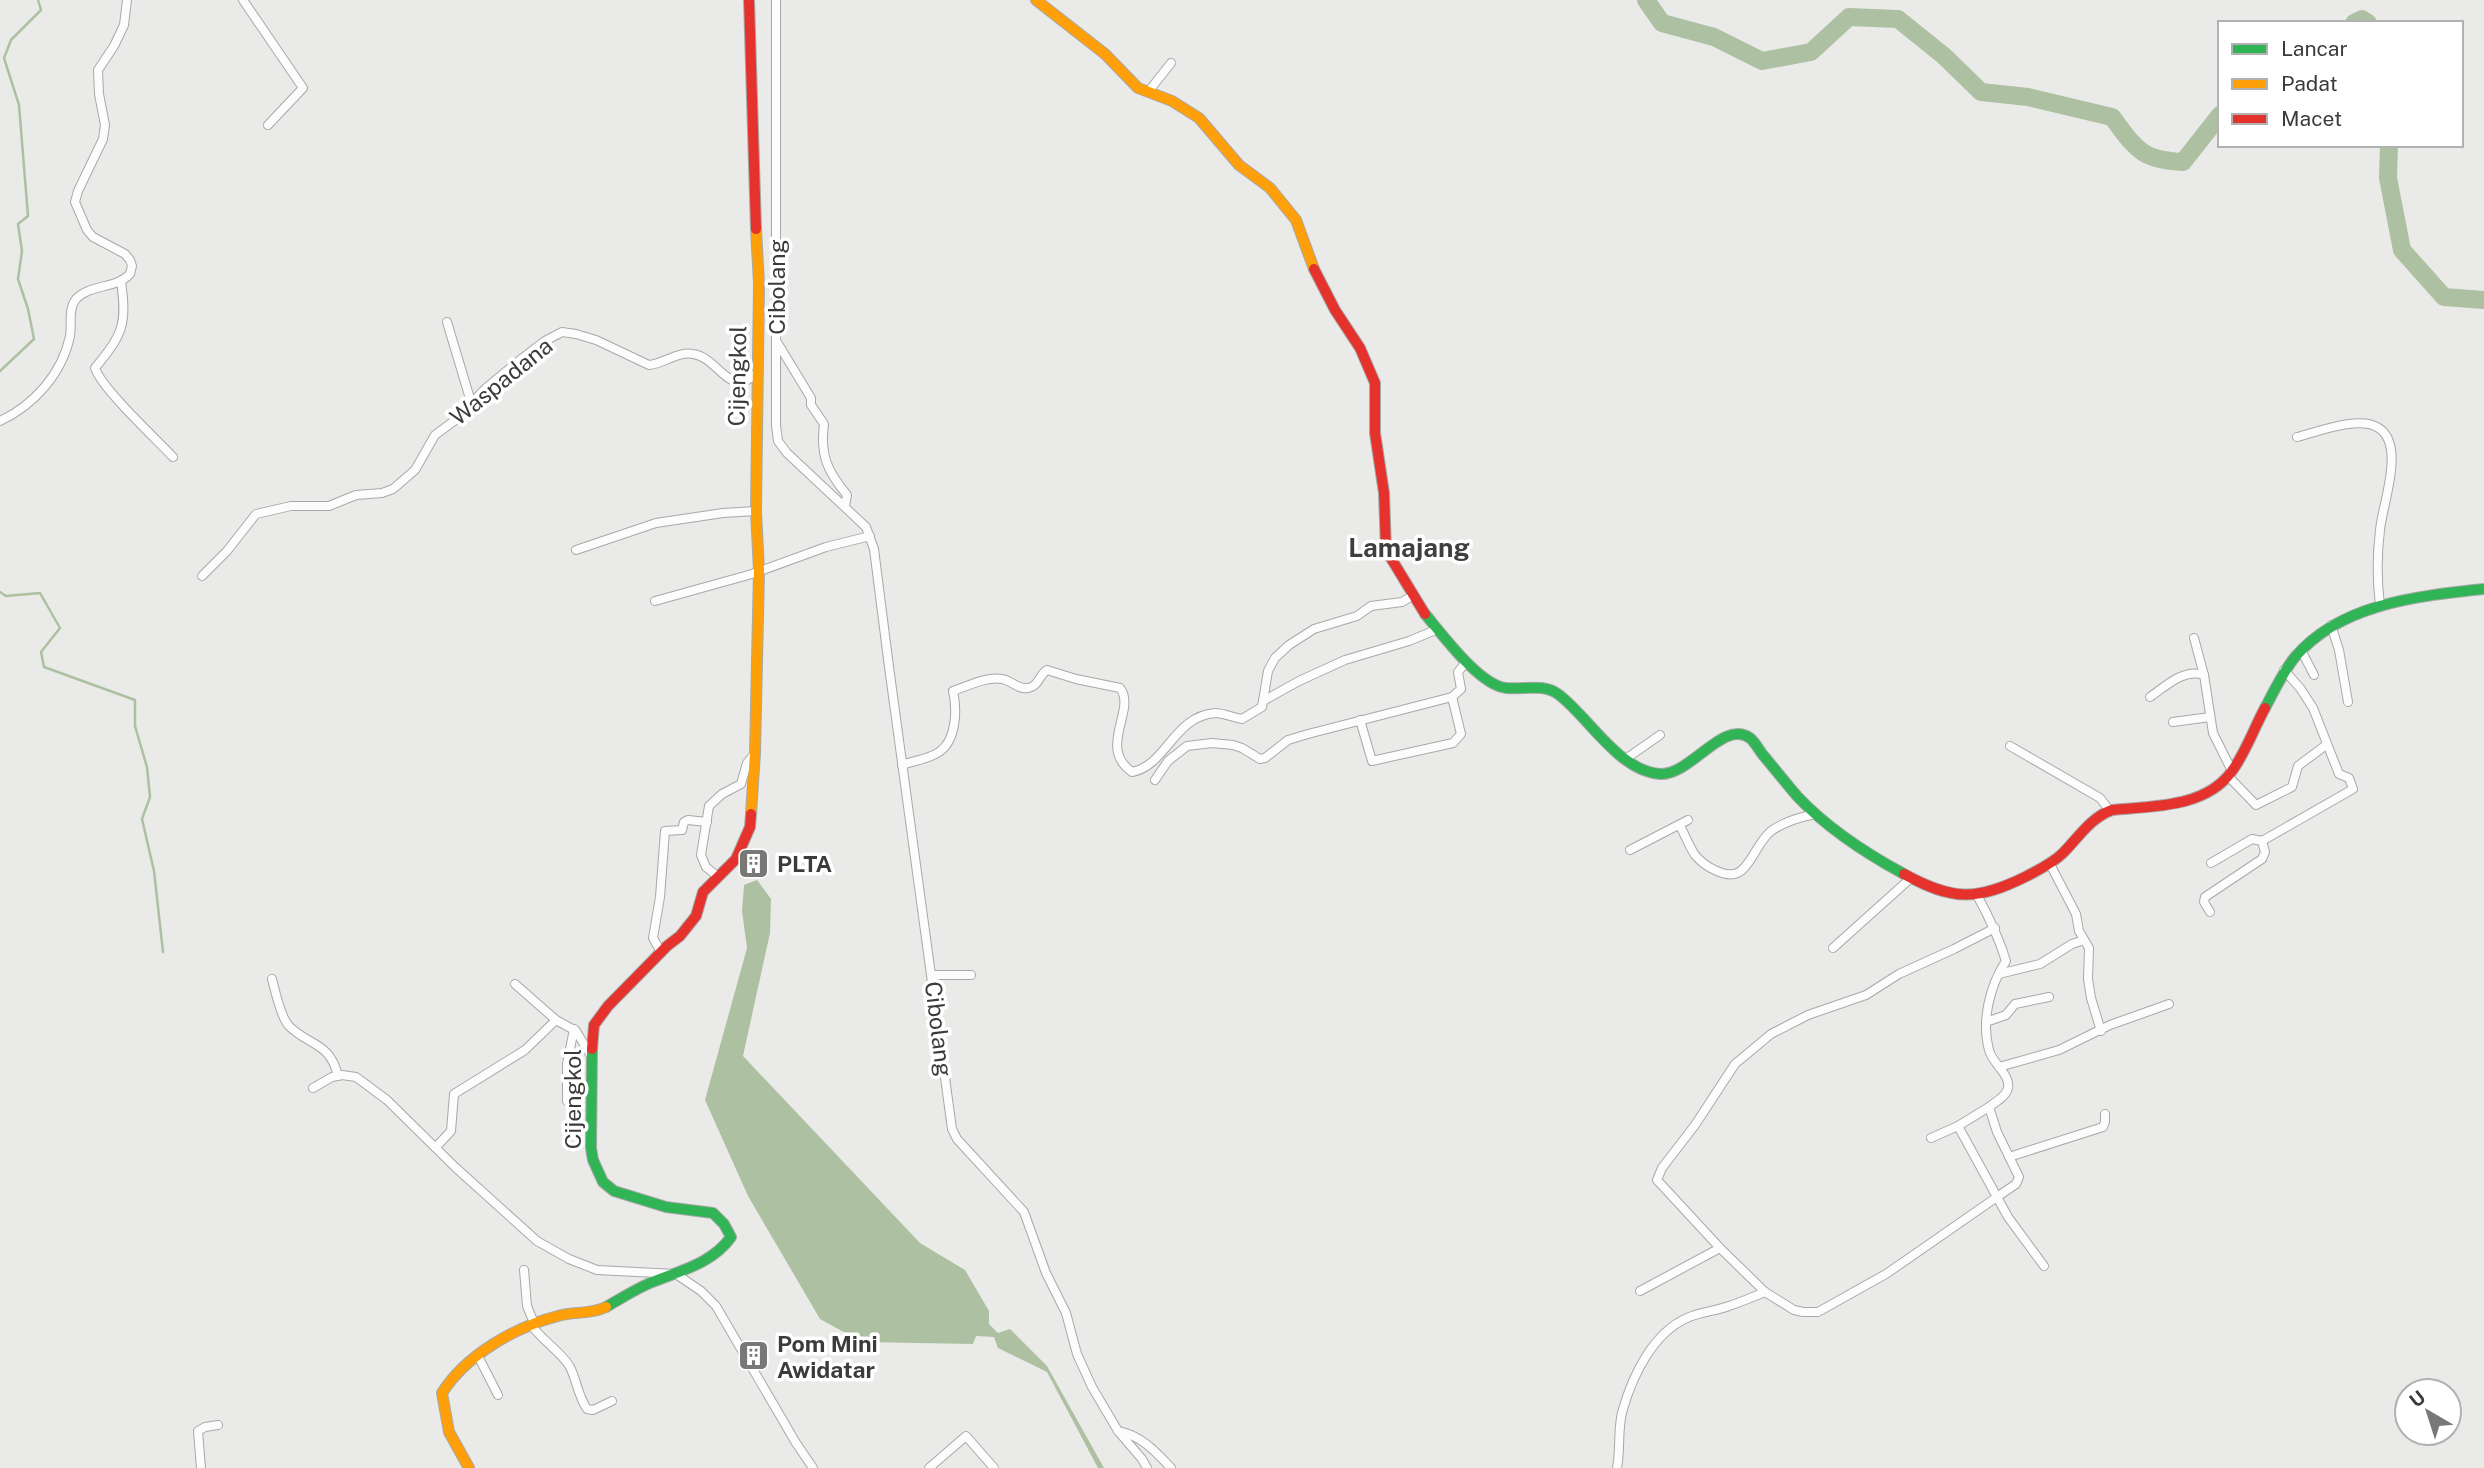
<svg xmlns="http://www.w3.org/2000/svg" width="2484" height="1468" font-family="'Public Sans',sans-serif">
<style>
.water{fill:#adc0a1}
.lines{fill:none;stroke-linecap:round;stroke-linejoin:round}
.stream{stroke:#adc0a1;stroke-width:2.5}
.river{stroke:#adc0a1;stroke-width:18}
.street-casing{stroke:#a8a9a7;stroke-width:10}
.fast-casing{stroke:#a8a9a7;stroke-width:12}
.slow-casing{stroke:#a8a9a7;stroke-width:12}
.jam-casing{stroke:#a8a9a7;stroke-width:12}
.street{stroke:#fcfcfc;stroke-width:8}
.fast{stroke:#30b455;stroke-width:10}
.slow{stroke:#ff9f0a;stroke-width:10}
.jam{stroke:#e5322d;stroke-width:10}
.labels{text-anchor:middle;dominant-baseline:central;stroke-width:7;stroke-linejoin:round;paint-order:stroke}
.street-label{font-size:23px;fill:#3a3b3a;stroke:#fff}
.poi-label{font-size:23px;font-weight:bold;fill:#3a3b3a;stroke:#fff;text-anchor:start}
.quarter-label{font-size:26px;font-weight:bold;fill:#3e403d;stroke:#fff}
</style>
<rect width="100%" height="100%" fill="#eaebe9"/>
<!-- water -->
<polygon class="water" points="757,880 771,899 770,933 743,1056 920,1243 965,1270 989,1311 989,1324 998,1333 1010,1329 1047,1366 1104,1468 1098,1468 1047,1372 998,1348 994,1337 976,1336 973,1344 862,1342 820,1319 748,1196 705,1100 747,948 742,911 744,885"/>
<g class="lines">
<!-- stream -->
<g class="stream">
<polyline points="0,371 34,339 28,309 18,279 22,251 18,224 28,216 19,105 4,58 11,40 41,10 38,0"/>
<polyline points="0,592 6,596 40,593 60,628 41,652 44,667 135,700 135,726 147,767 150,797 142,819 154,871 163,952"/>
</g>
<!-- river -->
<g class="river">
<path d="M1646 0 1662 23 1714 37 1762 61 1811 52 1849 17 1898 19 1944 56 1981 92 2028 97 2112 117C2136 149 2141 160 2183 162L2220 115"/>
<polyline points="2354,23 2362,19 2368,23"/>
<polyline points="2389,145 2388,178 2402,250 2444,297 2484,300"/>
</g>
<defs>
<g id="street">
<polyline points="243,0 303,88 268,125"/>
<polyline points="776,0 776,425 778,441 787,453 866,527 874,549 889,667 952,1129 957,1139 1024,1212 1046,1273 1066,1313 1077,1354 1092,1387 1118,1431 1142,1459 1147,1468"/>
<polyline points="1148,92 1171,63"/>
<path d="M121 281C127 325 123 334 95 368 102 389 156 439 173 457"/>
<polyline points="447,322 471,402"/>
<path d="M777 342 811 398V405L824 424C820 455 827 471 847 495L845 506"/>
<path d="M0 421C34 405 62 374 70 336 72 323 68 309 76 299 90 284 116 289 130 274L132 266 130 260 125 254 93 237 87 230 75 202 78 191 103 139 105 125 99 94 98 70 114 46 124 25 127 0"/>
<path d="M2297 437C2317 432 2358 416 2377 427 2407 443 2382 505 2380 530 2377 554 2377 581 2380 606"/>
<polyline points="576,550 656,523 723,513 756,511"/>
<path d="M202 576 227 551 256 514 291 506H329L356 495 382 493 393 489 415 470 435 435 454 421 486 388 520 360 545 341 562 332 576 334 596 340 649 365C663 364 678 351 693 354 719 357 731 403 758 371"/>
<polyline points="655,601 752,574 826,547 870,536"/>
<polyline points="2331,625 2339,650 2348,702"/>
<polyline points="2194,638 2204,675 2213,733 2232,771"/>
<polyline points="2301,650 2314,675"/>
<path d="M2150 697C2166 686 2184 668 2204 675"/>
<polyline points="1263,701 1299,681 1345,660 1409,641 1438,629"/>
<polyline points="1360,720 1372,761 1453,743 1461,734 1452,697"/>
<polyline points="2173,722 2210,717"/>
<polyline points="2010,746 2100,798 2110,811"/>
<polyline points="1627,758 1660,735"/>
<path d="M902 765C913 761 929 759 939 752 957 740 957 709 953 691 968 686 987 676 1002 679 1011 680 1018 690 1028 688 1039 686 1039 675 1047 670L1076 679 1120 688C1137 710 1097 747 1132 772 1166 766 1174 716 1215 713 1224 713 1234 718 1242 719L1262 707 1268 671 1275 658 1289 645 1314 629 1357 616 1371 606 1402 602 1412 596"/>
<polyline points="2228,776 2256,805 2292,787 2298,766 2326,745"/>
<polyline points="1155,780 1168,761 1187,746 1212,743 1233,745 1242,748 1260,759 1265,758 1288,740 1308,734 1452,697 1461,689 1458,672 1466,662"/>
<path d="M1680 826C1685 835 1689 846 1695 855 1704 866 1729 882 1742 870 1754 859 1758 842 1771 831 1785 821 1800 817 1816 814"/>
<polyline points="2262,841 2353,789 2349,778 2339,774 2313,708 2300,688 2284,670"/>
<polyline points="1630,850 1688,820"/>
<polyline points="2050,864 2076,914 2079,931 2089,948 2088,979 2091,998 2101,1031"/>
<polyline points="717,876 706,867 701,855 709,806 722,794 741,784 747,763 755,753"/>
<path d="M1977 895C1989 917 1999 938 2006 961 1990 985 1981 1021 1989 1050 1992 1063 2011 1075 2008 1088 2006 1097 1995 1102 1989 1107L1997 1132 2019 1177 2016 1184 1997 1197 2008 1217 2044 1266"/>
<polyline points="2210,912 2204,902 2205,897 2262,859 2265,852 2262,841 2252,839 2211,863"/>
<polyline points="1833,948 1912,877"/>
<polyline points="661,952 653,938 660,897 665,831 682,830 684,822 688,820 707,822"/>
<polyline points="1999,974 2040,964 2072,944 2084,940"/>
<polyline points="932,975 971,975"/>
<path d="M272 979C275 991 281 1018 289 1026 309 1046 330 1042 338 1076"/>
<polyline points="515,984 556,1020 576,1031 591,1056"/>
<polyline points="1986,1022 2006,1015 2015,1004 2049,997"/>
<polyline points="1999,1067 2059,1050 2110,1025 2169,1004"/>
<polyline points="313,1088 332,1077 342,1075 356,1077 387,1100 455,1167 537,1241 569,1259 597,1270 676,1274 701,1291 716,1306 796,1443 813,1468"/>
<polyline points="567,1101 567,1064 574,1029"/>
<polyline points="1958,1126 1997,1197 1886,1274 1818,1312 1803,1312 1794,1310 1765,1292 1720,1248 1657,1180 1662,1168 1695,1125 1735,1064 1771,1034 1808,1015 1866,995 1899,974 1954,949 1995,928"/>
<polyline points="1931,1138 1958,1126 1989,1107"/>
<polyline points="436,1147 451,1131 454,1094 525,1050 556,1020"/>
<polyline points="2009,1157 2103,1127 2105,1122 2105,1114"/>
<polyline points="524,1270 527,1306 534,1323"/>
<polyline points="1640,1291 1720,1248"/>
<path d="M531 1325C540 1338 564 1355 570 1367 577 1381 578 1396 587 1409L593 1410 612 1401"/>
<polyline points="478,1356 498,1395"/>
<path d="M1118 1431C1142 1436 1155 1451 1171 1468"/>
<polyline points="201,1468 198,1431 205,1427 218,1425"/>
<polyline points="929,1468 966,1436 994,1468"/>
<path d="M1617 1468C1621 1448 1617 1428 1623 1409 1633 1375 1653 1333 1687 1318 1700 1312 1716 1311 1729 1306 1741 1302 1753 1297 1765 1292"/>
</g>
<g id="fast">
<path d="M1425 614C1442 634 1479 685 1506 688 1523 690 1543 683 1558 694 1589 717 1619 772 1661 774 1692 774 1723 719 1750 738 1755 742 1759 750 1763 755 1774 768 1785 782 1797 796 1827 828 1865 853 1904 874"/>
<path d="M2265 708C2274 691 2283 672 2295 657 2341 603 2419 596 2484 589"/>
<path d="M592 1049 591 1148 593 1160 603 1182 614 1191 666 1207 713 1213 724 1224 731 1237C712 1264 679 1271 650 1283 634 1290 620 1299 606 1307"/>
</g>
<g id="slow">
<polyline points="1036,0 1105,54 1138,88 1172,101 1199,118 1239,165 1270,188 1296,220 1314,269"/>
<polyline points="751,814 755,753 759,571 756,511 759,284 756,229"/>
<path d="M469 1468 449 1432 442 1393C466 1355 515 1327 558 1316 574 1311 590 1315 606 1307"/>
</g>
<g id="jam">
<polyline points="749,0 756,229"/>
<polyline points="1314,269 1335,310 1360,348 1375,383 1375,433 1384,493 1386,550 1425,614"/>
<path d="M1904 874C1953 901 1977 901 2027 876 2040 869 2053 863 2063 853 2079 837 2090 818 2112 810 2152 806 2206 808 2232 771 2246 752 2254 728 2265 708"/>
<polyline points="592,1049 594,1025 608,1006 667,946 680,936 696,916 703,892 736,859 750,827 751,814"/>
</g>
</defs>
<!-- street casing -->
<use href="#street" class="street-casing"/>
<!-- fast casing -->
<use href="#fast" class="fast-casing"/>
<!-- slow casing -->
<use href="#slow" class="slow-casing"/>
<!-- jam casing -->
<use href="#jam" class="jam-casing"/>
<!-- street -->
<use href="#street" class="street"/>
<!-- fast -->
<use href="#fast" class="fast"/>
<!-- slow -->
<use href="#slow" class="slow"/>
<!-- jam -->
<use href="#jam" class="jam"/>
</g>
<!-- icons -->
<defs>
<symbol id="building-square" viewBox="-11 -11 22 22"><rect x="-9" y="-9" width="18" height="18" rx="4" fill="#787977" stroke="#fff"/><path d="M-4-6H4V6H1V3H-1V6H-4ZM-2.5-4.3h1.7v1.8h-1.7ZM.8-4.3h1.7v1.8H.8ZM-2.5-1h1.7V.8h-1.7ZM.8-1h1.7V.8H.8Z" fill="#fff"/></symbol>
</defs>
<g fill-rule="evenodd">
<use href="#building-square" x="736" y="846" width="35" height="35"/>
<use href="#building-square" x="736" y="1338" width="35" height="35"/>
</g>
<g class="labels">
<!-- street labels -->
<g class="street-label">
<text transform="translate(776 287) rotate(-90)">Cibolang</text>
<text transform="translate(737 376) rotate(-89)">Cijengkol</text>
<text transform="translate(501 381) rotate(-39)">Waspadana</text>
<text transform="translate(939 1029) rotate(83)">Cibolang</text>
<text transform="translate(572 1099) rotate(-90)">Cijengkol</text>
</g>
<!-- poi labels -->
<g class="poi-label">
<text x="777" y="863">PLTA</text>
<text x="777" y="1343">Pom Mini<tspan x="777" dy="26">Awidatar</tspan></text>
</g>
<!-- quarter labels -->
<g class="quarter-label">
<text x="1409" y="547">Lamajang</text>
</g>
</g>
<!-- legend -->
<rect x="2218" y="21" width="245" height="126" fill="#ffffff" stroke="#b0b1b0" stroke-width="2"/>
<rect x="2232" y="44" width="35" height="10" fill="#30b455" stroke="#b0b1b0" stroke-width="2"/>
<text x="2281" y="56" font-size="21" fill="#3a3b3a">Lancar</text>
<rect x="2232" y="79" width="35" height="10" fill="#ff9f0a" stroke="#b0b1b0" stroke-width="2"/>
<text x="2281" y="91" font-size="21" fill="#3a3b3a">Padat</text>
<rect x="2232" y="114" width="35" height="10" fill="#e5322d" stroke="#b0b1b0" stroke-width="2"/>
<text x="2281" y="126" font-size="21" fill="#3a3b3a">Macet</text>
<!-- north arrow -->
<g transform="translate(2428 1412) rotate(321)"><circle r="33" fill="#ffffff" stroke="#b0b1b0" stroke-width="2"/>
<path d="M0-5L12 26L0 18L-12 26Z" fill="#787977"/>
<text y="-10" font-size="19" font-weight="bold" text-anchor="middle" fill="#3a3b3a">U</text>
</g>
</svg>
